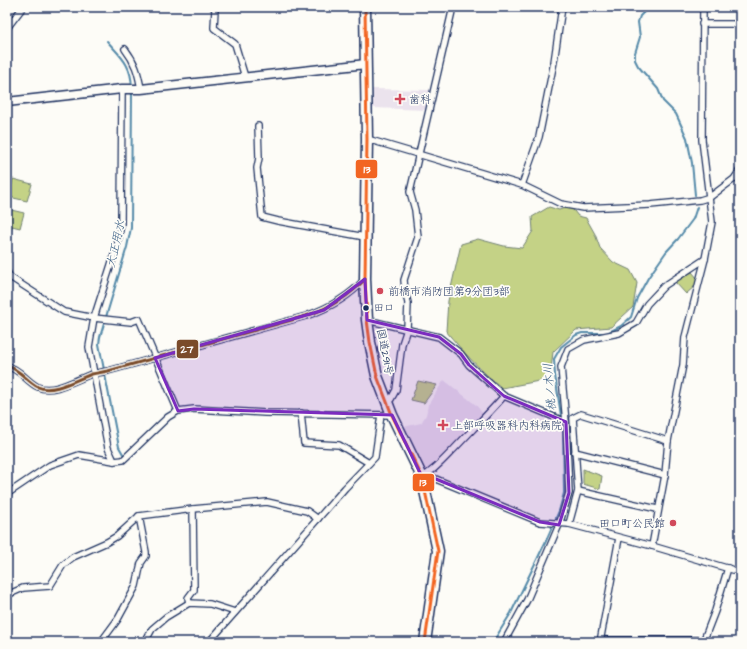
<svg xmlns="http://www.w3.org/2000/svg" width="747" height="649" font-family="'Architects Daughter','Klee One',sans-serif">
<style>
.built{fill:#ebe3ed}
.green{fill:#c4d286;stroke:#708072}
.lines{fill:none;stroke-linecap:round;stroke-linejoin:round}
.stream{stroke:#558aa9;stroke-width:2}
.street-casing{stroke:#1b2f5e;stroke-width:8}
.secondary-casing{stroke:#1b2f5e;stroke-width:11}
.highway-casing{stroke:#1b2f5e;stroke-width:13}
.street{stroke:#fdfcf7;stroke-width:5.5}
.secondary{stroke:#fdfcf7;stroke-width:8}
.highway{stroke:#fdfcf7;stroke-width:10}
.bus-1-casing{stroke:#fdfcf7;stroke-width:6}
.bus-2-casing{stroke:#fdfcf7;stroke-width:6}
.bus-1{stroke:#f26522;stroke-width:3}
.bus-2{stroke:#7a4b2a;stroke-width:3}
.marked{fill:#7b2cbf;fill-opacity:0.2;stroke:#7b2cbf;stroke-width:3;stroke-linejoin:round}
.poi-dot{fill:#d1495b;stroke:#fdfcf7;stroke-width:1.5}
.bus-dot{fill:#1b2f5e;stroke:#fdfcf7;stroke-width:1.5}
.labels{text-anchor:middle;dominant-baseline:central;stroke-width:3.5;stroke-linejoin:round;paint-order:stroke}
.bus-label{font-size:10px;fill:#1b2f5e;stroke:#fdfcf7;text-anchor:start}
.poi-label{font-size:11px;fill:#1b2f5e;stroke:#fdfcf7;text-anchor:start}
.street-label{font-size:11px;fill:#1b2f5e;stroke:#fdfcf7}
.water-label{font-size:12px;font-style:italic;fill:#385d84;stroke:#fdfcf7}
.line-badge{stroke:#fdfcf7;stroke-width:1.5}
.badge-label{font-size:11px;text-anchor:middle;font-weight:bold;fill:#fff}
</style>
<rect width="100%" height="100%" fill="#fdfcf7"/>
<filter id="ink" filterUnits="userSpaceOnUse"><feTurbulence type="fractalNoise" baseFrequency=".025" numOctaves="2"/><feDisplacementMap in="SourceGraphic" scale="8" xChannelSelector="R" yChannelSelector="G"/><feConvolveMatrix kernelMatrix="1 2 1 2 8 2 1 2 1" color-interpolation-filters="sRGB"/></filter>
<g filter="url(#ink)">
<!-- built -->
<g class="built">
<polygon points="372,89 431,90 427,110 372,108"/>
<polygon points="444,380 476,405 484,415 426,472 403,427 421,423 426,415 428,405"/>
</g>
<!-- green -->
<g class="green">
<polygon points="13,179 32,184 27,201 9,197"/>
<path d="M570 206 578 216 586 218 595 234 600 248 613 262 630 270 637 283 633 307 611 327 576 330 553 352 551 369 539 381 502 388C481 371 463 352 446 331L448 301 461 244 478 239 504 246 522 248 533 231 532 217 549 207 559 210Z"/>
<polygon points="7,209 24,213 20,228 12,226 7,246"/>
<polygon points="692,272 698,279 695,286 686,294 675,282"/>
<polygon points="418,381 437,385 424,403 411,400"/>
<polygon points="583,469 602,476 600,489 583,484"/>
</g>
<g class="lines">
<!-- stream -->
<g class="stream">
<polyline points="644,7 644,12 640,16 638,22 640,37 635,53 635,60 638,66 658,89 663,101 676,114 687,138 692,163 695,195"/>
<path d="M107 41C121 57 131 64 132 87"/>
<polyline points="123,454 119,447 99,344 100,337 127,247 131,228 132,91"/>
<polyline points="493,642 511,613 545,543 559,511 564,493 563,429 555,375 554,359 561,347 576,335 582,333 607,333 621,326 631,317 637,298 648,278 666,252 678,239 693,219 697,207"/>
</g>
<defs>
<g id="street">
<polyline points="213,7 215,9 214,28 235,44 245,77"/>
<polyline points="702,24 740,24"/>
<polyline points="7,28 23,7"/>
<path d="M125 49C135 62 138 72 141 89"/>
<polyline points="258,126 259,158 257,168 262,217 278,221 365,237"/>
<polyline points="367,139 522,185 539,137 554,62 562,7"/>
<polyline points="522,185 561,204 583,208 650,205 700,200 710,197 734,179 740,170"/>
<polyline points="7,272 10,277 64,312 94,318 131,322 139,319 178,411"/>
<polyline points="367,320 439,337 461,354 469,365 504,396 566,422"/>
<path d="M7 366C20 369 26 381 38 387 53 394 77 379 92 374 97 373 103 372 108 371L306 316C329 308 349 297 365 279"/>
<polyline points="386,403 391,399 396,390 402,344 407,329 408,303 405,291 404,280 418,237 415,210 410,192 453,7"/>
<polyline points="301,413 304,443 339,445 369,463"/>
<polyline points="575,452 665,475"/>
<polyline points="114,461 108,448 89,347 94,318 117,246 121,224 122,89"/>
<path d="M424 476C435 470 445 458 454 449 471 431 488 414 504 396"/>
<polyline points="422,477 431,477 540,522 569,524 652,546 740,572"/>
<polyline points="578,491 657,509"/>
<polyline points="7,494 50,465 79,455 114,461 123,460 168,417 178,411 194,409 265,413 392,415"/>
<polyline points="569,524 578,491 573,418 581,414 668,441"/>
<polyline points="652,546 665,475 668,441 683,365 685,337 705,259 712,222 702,140 703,7"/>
<polyline points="7,595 23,588 50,586 63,565 73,557 107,542 117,536 139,516 193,509 267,502 307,511 318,519"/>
<polyline points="189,603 188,598 194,590 193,509"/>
<polyline points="601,640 704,640"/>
<polyline points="101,642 118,619 136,586 141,563 146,556 146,552 139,516"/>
<polyline points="145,642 152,629 166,617 189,603 210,604 235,612"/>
<polyline points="209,642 345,488 375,457 381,415"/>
<polyline points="504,642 527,600 559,525 569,493 566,422 561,367 568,349 584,340 619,333 636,323 647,304 664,286 705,259"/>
<polyline points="600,642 619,538"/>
<polyline points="703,642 715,611 728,568"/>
</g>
<polyline id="secondary" points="7,102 122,89 141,89 366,64"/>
<polyline id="highway" points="365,7 367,139 365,279 367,320 370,342 377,376 392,415 422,477 438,551 425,642"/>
</defs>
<!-- street casing -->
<use href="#street" class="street-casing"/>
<!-- secondary casing -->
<use href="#secondary" class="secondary-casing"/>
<!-- highway casing -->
<use href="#highway" class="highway-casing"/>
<!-- street -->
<use href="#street" class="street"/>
<!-- secondary -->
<use href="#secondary" class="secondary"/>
<!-- highway -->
<use href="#highway" class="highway"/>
<defs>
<polyline id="bus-1" points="365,7 367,139 365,279 367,320 370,342 377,376 392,415 422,477 438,551 425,642"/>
<path id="bus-2" d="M7 366C20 369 26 381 38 387 53 394 77 379 92 374 97 373 103 372 108 371L306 316C329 308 349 297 365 279"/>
</defs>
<!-- bus-1 casing -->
<use href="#bus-1" class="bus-1-casing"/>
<!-- bus-2 casing -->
<use href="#bus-2" class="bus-2-casing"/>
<!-- bus-1 -->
<use href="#bus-1" class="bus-1"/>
<!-- bus-2 -->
<use href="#bus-2" class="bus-2"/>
</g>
</g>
<!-- marked area -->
<path class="marked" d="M365 279 367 320 439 337 461 354 469 365 504 396 566 422 569 493 559 525 540 522 431 477H422L392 415 194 409 178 411 155 358 324 310Z"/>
<!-- markers -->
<g class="poi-dot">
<path d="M398 93h4v4h4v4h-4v4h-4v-4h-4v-4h4z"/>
<circle cx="380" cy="291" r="4"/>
<path d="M441 419h4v4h4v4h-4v4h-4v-4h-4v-4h4z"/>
<circle cx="673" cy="523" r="4"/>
</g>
<circle class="bus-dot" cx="366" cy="308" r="3.5"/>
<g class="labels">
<!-- bus labels -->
<g class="bus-label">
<text x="374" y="308">田口</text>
</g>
<!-- poi labels -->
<g class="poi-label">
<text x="409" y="99">歯科</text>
<text x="388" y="291">前橋市消防団第9分団3部</text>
<text x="452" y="425">上部呼吸器科内科病院</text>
<text x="665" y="523" text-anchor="end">田口町公民館</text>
</g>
<!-- street labels -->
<g class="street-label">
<text transform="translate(385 352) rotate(79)">国道291号</text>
</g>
<!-- water labels -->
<g class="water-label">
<text transform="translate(116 244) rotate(-77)">大正用水</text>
<text transform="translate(550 387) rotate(-95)">桃ノ木川</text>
</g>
</g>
<g class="line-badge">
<rect x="355" y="159" width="23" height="20" rx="4" fill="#f26522"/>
<rect x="176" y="339" width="23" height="20" rx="4" fill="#7a4b2a"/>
<rect x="412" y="473" width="23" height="19" rx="4" fill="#f26522"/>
</g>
<g class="badge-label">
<text x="367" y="173">13</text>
<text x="187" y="353">27</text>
<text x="423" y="486">13</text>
</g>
<!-- margin -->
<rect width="747" height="649" fill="none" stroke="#fdfcf7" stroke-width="24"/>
<rect x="12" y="12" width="723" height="625" fill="none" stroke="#1b2f5e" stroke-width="1.5" filter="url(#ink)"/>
</svg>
